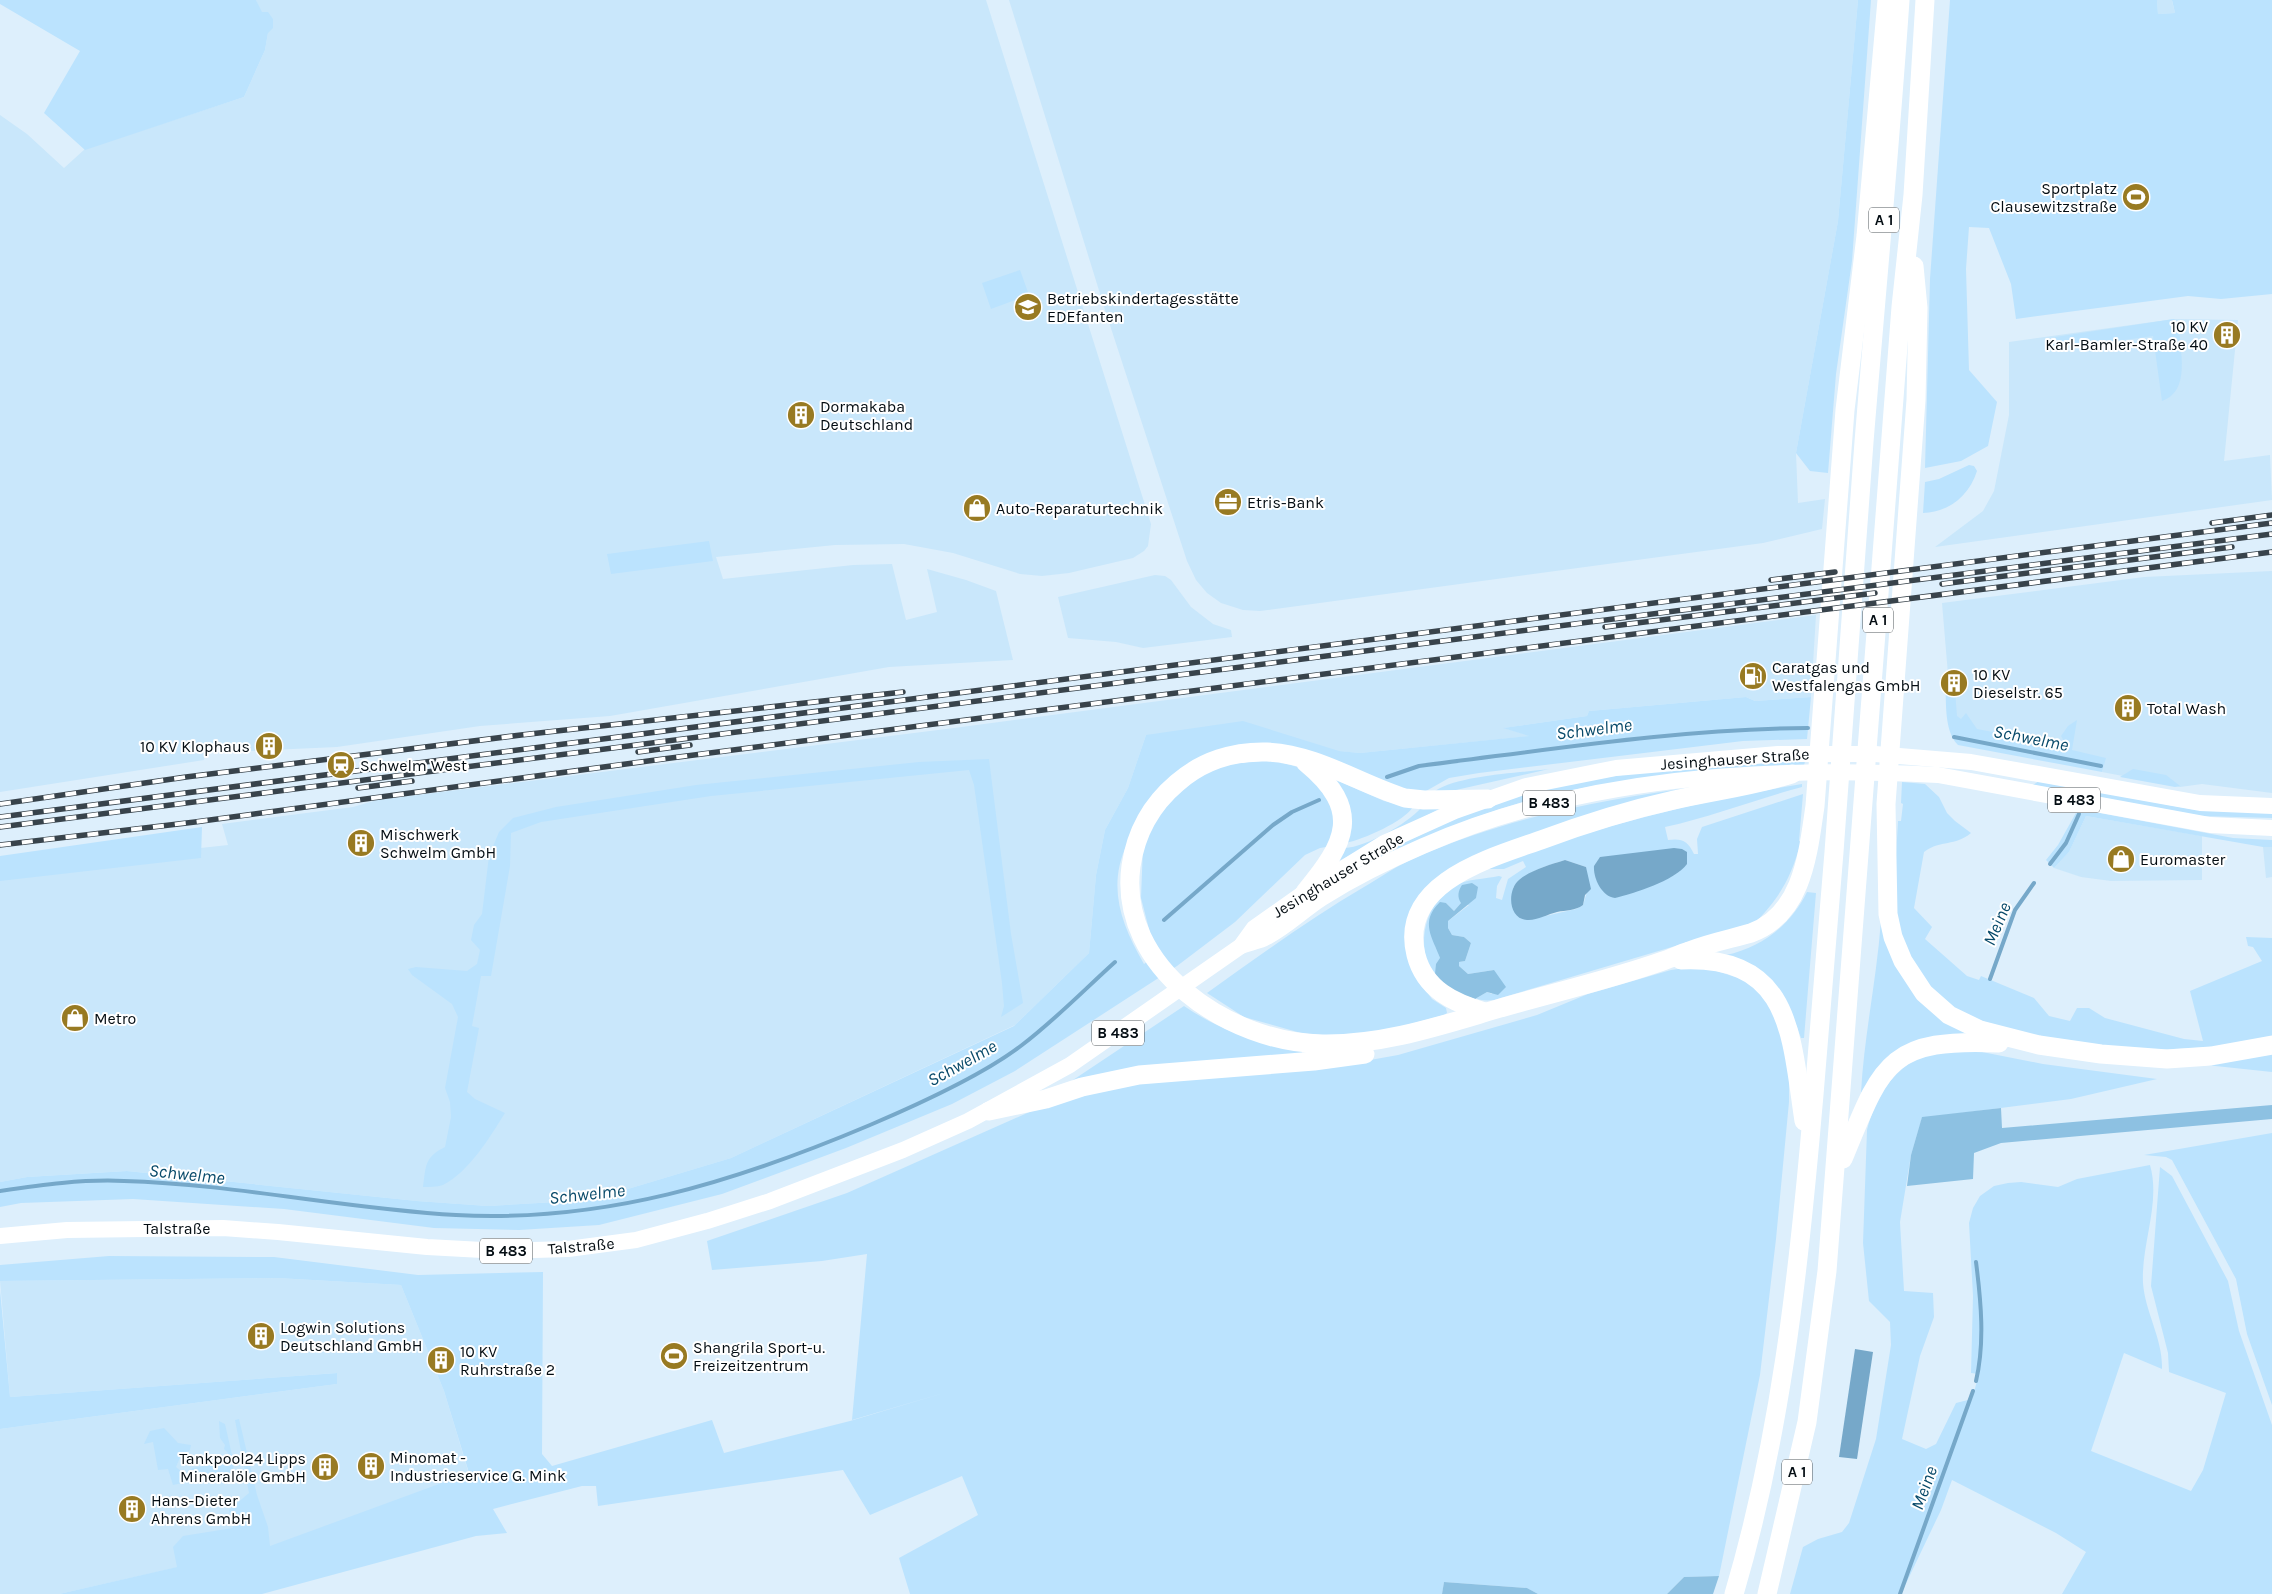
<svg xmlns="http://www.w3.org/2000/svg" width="2272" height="1594" font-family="Karla,sans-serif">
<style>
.built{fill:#c9e7fb}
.green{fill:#bbe3fe;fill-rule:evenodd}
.forest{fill:#8dc1e2}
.water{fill:#76a8c9}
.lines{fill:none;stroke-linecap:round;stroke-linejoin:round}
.stream{stroke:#76a8c9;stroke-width:4}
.major{stroke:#fff;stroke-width:16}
.highway{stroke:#fff;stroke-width:19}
.rail-casing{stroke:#38434b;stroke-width:5.5}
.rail{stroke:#fff;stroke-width:4;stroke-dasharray:11;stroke-linecap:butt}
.labels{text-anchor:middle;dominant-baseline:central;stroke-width:4;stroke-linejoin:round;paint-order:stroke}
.shield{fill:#fff;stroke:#4f565a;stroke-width:1}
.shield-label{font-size:15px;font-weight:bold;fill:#040d13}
.poi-label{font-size:16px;fill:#040d13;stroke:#fff;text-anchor:start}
.street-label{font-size:16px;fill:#040d13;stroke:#fff}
.water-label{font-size:18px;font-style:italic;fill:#084a6a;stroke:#fff}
</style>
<rect width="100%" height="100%" fill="#ddeffc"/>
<!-- built -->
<g class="built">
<polygon points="256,0 986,0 1151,524 1148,546 1144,551 1133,558 1069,573 1042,576 1020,574 953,553 904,544 835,545 716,557 723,579 853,565 892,564 906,620 937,612 927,569 966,580 996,591 1013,660 889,667 610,716 480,726 337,747 205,753 204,760 0,792 0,115 27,134 64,168 85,149 244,97 265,50 268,33"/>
<polygon points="1009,0 1858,0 1838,221 1796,453 1798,503 1825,499 1822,529 1763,543 1260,611 1243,610 1221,603 1207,593 1196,580 1187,561 1106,313"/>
<polygon points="2157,0 2180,0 2172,1 2175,13 2158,14"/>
<polygon points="2174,319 2238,320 2224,461 2270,455 2272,500 1935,547 1983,511 1994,491 2009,415 2009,342"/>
<polygon points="2272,571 2272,793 2202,784 2180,787 2102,772 2104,763 1953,734 1942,603 2144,577"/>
<polygon points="1155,575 1165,576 1171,580 1191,607 1213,624 1231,630 1232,637 1143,648 1116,642 1068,638 1058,597"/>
<polygon points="1816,615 1811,697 1755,701 1746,697 1589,711 1587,716 1504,728 1531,736 1360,753 1146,735 1128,788 1105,830 1096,875 1089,953 1015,1025 731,1158 591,1200 488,1206 417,1201 127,1171 27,1177 0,1182 0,860 55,864 228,845 222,824 353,807 377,800 954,728"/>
<polygon points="2086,816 2202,836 2202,880 2111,881 2081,877 2054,868 2069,852"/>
<polygon points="2263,847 2272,847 2272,877 2266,878"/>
<polygon points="277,1278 401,1285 444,1391 469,1474 280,1544 59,1594 0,1594 0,1429 337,1384 336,1373 10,1397 0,1281"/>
</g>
<!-- green -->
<g class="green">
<polygon points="0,0 256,0 262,12 268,12 273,19 273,28 268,33 265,50 244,97 85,150 44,113 80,51 0,4"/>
<polygon points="1858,0 1871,0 1852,261 1836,374 1828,473 1810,471 1796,453 1838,221"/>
<polygon points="1950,0 2157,0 2158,14 2175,13 2172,0 2272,0 2272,294 2221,299 2188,296 2016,319 2011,284 1989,228 1969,227 1966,269 1969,370 1997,402 1988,446 1961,461 1925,468 1930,279"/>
<polygon points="1020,270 1029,295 991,309 982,283"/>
<path d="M2174 319 2179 326C2180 352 2191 391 2162 401L2153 336 2059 349 2053 343 2055 337Z"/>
<path d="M1969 465 1974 466 1977 471C1969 496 1949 512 1923 513L1925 482 1939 479Z"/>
<polygon points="709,541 713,561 611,574 607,554"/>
<path d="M1948 679 1963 681 1955 691 1957 716 1961 719 1966 713 1977 729 2061 745 2065 743 2061 736 2068 726 2077 720 2072 750 2106 758 2102 772 1958 745C1943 730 1947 700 1945 680Z"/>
<path d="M1746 697 1755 701 1811 697 1807 739 1743 741 1479 773 1449 778 1419 795 1340 767 1213 752 1127 844C1107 887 1121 924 1144 964L1160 952 1150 933 1141 898 1143 846 1147 834 1165 804 1197 777 1228 764 1273 760 1301 768 1315 779 1335 813 1332 846 1320 848 1305 855 1235 922 1177 966 1015 1071 952 1104 846 1148 722 1194 599 1225 519 1230 434 1228 284 1209 133 1199 21 1203 0 1207V1182L27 1177 127 1171 417 1201 488 1206 591 1200 731 1158 1014 1026 1089 953 1096 875 1105 830 1128 788 1146 735 1243 721 1339 751 1360 753 1529 736 1503 728 1587 716 1589 711Z"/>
<path d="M989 759 1011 934 1023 1003 1001 1017 1004 1006 1002 983 974 785 969 770 711 796 541 822 511 833 510 866 491 976H481L472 1026 479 1028 467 1092 475 1099 505 1113C490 1137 469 1172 443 1185 437 1187 429 1187 423 1187 426 1167 424 1157 445 1147L451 1117 450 1102 445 1088 458 1017 452 1004 412 975 408 969 416 967 467 971 477 964 480 950 471 940 474 925 482 914 489 856 499 832 513 818 556 807 696 785 919 762Z"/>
<path d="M1805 761 1804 766C1711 773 1616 776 1526 801 1463 819 1405 846 1346 874 1402 843 1457 814 1519 796 1611 770 1709 766 1805 761Z"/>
<path d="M1549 769 1438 794 1435 791C1459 775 1519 773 1549 769Z"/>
<polygon points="2133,769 2166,775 2180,786 2175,787 2120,777"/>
<path d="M1334 779 1384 801 1413 807C1403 822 1364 839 1346 843Z"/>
<polygon points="2039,781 2196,810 2272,813 2272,818 2201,816 2033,785"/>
<path d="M1902 782 1925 784 1939 797 1947 813 1955 821 1971 833C1954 847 1942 839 1924 852L1914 908 1932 927 1925 939 1967 976 1979 980 1981 976 2034 998 2049 1016 2070 1021 2077 1008H2089L2105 1018 2184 1039 2203 1041 2190 991 2262 961 2253 947 2248 946 2246 937 2272 938V1037L2232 1046 2154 1050 2101 1046 2019 1035 1959 1012 1937 995 1922 978 1900 941 1894 891 1898 821H1901L1903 804 1901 803Z"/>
<path d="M1802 784V787C1756 799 1711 817 1665 827L1668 840C1682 838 1688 841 1694 854H1698L1697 839 1702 827 1803 794 1799 841 1801 842C1791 877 1781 896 1756 922L1494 1000C1479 1002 1472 997 1459 990 1451 986 1437 981 1433 974 1415 946 1425 903 1454 886 1465 879 1486 879 1499 876L1502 877 1497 886 1496 898 1502 900 1508 879 1526 867 1523 861 1504 869H1482C1585 829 1693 802 1802 784ZM1565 860 1586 867 1587 892 1583 905 1576 909 1532 919 1513 888C1524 872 1546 866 1565 860ZM1446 903 1454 911 1461 903 1469 905 1448 921V928L1452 935 1464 937 1471 943 1465 961 1459 962V966L1468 974 1494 970 1492 994 1487 992 1475 999 1440 958 1438 952Z"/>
<path d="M1703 786 1430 888 1416 978 1432 999 1446 1008 1447 1013 1444 1015 1359 1038 1301 1033 1244 1017 1207 993C1258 957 1309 919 1364 887 1381 877 1398 865 1417 857 1509 817 1604 799 1703 786Z"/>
<path d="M1421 808 1439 809 1339 861 1345 848C1366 847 1407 824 1421 808Z"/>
<polygon points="2084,810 2233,838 2272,840 2272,847 2263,847 2086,816 2069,852 2054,868 2046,860 2058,845 2077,811"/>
<polygon points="202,827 201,858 0,881 0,856"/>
<path d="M1807 892 1816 893 1804 1038H1801C1788 999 1763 973 1726 955 1762 947 1791 925 1807 892Z"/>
<path d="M1881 920 1889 949 1975 1034 1889 1056 1881 1064 1861 1093C1864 1035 1877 978 1881 920Z"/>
<polygon points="1692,967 1711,969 1747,981 1771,1005 1789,1062 1789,1102 1776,1239 1760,1375 1719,1576 1684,1577 1667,1594 1538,1594 1527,1588 1444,1582 1442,1594 910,1594 899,1558 978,1515 962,1476 870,1515 843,1470 598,1506 596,1486 582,1486 493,1509 507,1533 476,1536 262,1594 59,1594 177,1567 173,1547 183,1536 233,1528 229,1510 249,1493 235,1420 239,1419 257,1495 268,1527 270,1546 469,1473 444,1391 401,1285 277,1278 0,1281 0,1265 109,1256 274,1257 418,1275 543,1272 542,1454 552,1466 712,1420 724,1453 850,1421 947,1392 852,1420 867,1254 822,1261 712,1270 707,1241 847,1193 1034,1110 1116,1086 1331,1067 1398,1055 1537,1015 1588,994 1671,970"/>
<path d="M1184 1006C1219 1030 1259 1044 1302 1051V1054L1070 1082Z"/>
<path d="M1977 1051 2043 1064 2157 1079 2071 1099 1922 1118 1911 1155 1900 1222 1904 1291 1933 1293 1934 1317 1920 1356 1902 1439 1926 1449 1936 1444 1956 1403 1972 1399 1979 1374 1971 1373 1973 1296 1969 1223 1973 1208 1980 1196 1994 1186 2008 1183 2021 1182 2058 1187 2077 1179 2150 1165C2161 1203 2141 1244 2143 1283 2145 1312 2163 1339 2162 1369L2124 1353 2091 1451 2191 1491 2203 1470 2226 1393 2169 1372 2168 1353 2151 1286 2160 1167 2172 1176 2228 1281 2239 1331 2272 1425V1594H2062L2086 1552 2056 1533 1952 1480 1941 1510 1901 1594H1790L1803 1547 1818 1539 1842 1532 1849 1523 1876 1439 1891 1345 1890 1322 1869 1301 1863 1243 1867 1130C1875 1099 1892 1069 1923 1056 1939 1050 1961 1052 1977 1051Z"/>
<polygon points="2272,1053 2272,1072 2206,1065"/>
<polygon points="2272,1133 2272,1405 2247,1334 2236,1279 2172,1160 2166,1157 2144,1155"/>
<polygon points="0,1290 10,1397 337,1373 337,1384 0,1429"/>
<polygon points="219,1421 225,1424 234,1464 231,1478 224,1483 221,1474 173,1485 168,1469 158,1470 153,1442 144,1444 150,1431 164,1428 178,1443 191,1445 190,1450 181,1455 176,1467 186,1476 189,1475 192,1468 216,1464 219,1466 227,1464 229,1461 226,1458 228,1453 224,1449 225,1445 220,1438"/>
</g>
<!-- forest -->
<g class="forest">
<path d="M1472 883 1478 887 1476 898 1448 921V928L1452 935 1464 937 1471 943 1465 961 1459 962V966L1468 974 1494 970 1506 987 1498 995 1487 992 1475 999C1458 994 1446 987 1435 974L1436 964 1440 958C1433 938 1419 922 1440 902L1446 903 1454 911 1461 903C1457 897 1458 891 1462 885Z"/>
<polygon points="2272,1105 2272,1119 2001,1143 1974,1153 1973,1179 1907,1186 1911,1155 1922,1117 2001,1108 2002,1128"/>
<polygon points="1719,1576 1713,1594 1667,1594 1684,1577"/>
<polygon points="1444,1582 1527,1588 1538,1594 1442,1594"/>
</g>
<!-- water -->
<g class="water">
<path d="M1674 848 1682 849 1687 852V864C1674 881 1635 893 1615 898 1602 897 1593 878 1594 866L1600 857Z"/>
<path d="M1565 860 1586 867 1591 889 1585 895 1583 905C1575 911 1566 910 1557 912 1548 914 1536 921 1527 920 1508 919 1507 890 1519 880 1531 870 1549 865 1565 860Z"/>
<polygon points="1855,1349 1873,1352 1857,1459 1839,1457"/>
</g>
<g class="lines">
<!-- stream -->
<g class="stream">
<polyline points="1954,737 2101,766"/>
<path d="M1387 777 1419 766C1548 750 1677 729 1808 728"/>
<polyline points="2050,864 2066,843 2079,814"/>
<polyline points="1164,920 1273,825 1292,812 1319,800"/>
<polyline points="1990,979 2015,910 2034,883"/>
<path d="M0 1191C41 1185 83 1179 124 1181 235 1184 345 1209 456 1215 604 1223 735 1182 870 1125 917 1105 982 1076 1022 1045 1055 1020 1085 989 1115 962"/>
<path d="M1976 1381C1985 1343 1981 1301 1976 1262"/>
<polyline points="1900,1594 1973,1391"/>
</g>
<!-- major -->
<g class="major">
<polyline points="1241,946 1254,928 1305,892 1384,843 1455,811 1526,786 1616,768 1778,754 1875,754 1971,762 2200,803 2272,806"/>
<path d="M0 1236 67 1230 223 1228 278 1232 427 1247 501 1251 568 1249 636 1240 707 1221 770 1201 903 1150 968 1121 1070 1065 1241 946C1248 943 1256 942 1263 939 1284 929 1302 911 1322 898 1354 878 1388 861 1423 846 1582 776 1765 766 1938 775L2210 825 2272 828"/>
</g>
<!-- highway -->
<g class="highway">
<polyline points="1914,266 1918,308 1916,400 1886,804 1888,914 1893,937 1903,961 1924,993 1949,1015 1980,1030 2039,1045 2101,1054 2167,1059 2211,1056 2272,1045"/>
<path d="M1488 799 1424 800 1405 798C1360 784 1316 754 1267 752 1234 751 1202 761 1177 783 1151 805 1136 832 1131 866 1117 968 1230 1043 1322 1044 1383 1045 1439 1026 1497 1009 1552 993 1609 980 1663 961 1672 958 1680 954 1689 951 1709 943 1730 939 1751 933 1803 914 1808 853 1815 806L1845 410 1866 236 1887 0"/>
<path d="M1305 892C1346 843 1363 810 1306 763"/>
<path d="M1681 960C1792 955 1791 1036 1804 1121"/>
<path d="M1485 1012C1454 1003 1425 990 1416 955 1398 883 1490 858 1541 840 1584 824 1629 810 1674 800 1714 791 1754 786 1792 774"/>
<polyline points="989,1111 1046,1099 1082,1087 1139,1075 1314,1061 1365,1054"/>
<path d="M1843 1159C1882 1064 1887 1038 1999 1043"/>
<path d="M1734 1594C1780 1439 1798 1278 1812 1117 1820 1029 1827 941 1834 852 1844 715 1854 579 1864 442 1876 295 1890 147 1900 0"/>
<polyline points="1767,1594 1807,1422 1827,1271 1901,307 1913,195 1925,0"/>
</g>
<defs>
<g id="rail">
<polyline points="2212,523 2272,515"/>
<polyline points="1771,580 1835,572"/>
<polyline points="1942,584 2232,547"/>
<polyline points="1605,627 1875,593"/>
<polyline points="638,752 690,745"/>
<polyline points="358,788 412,781"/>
<polyline points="0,804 186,777 521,735 903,692"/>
<polyline points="0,817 2272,523"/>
<polyline points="0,827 2272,534"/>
<polyline points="0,845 195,822 663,759 2272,552"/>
</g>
</defs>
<!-- rail casing -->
<use href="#rail" class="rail-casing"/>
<!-- rail -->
<use href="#rail" class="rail"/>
</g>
<!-- icons -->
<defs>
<symbol id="stadium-disc" viewBox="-11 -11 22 22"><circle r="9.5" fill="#987a22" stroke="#fff"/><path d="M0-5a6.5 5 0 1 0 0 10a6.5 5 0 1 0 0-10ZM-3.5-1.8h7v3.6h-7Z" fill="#fff"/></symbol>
<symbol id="school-disc" viewBox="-11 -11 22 22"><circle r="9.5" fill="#987a22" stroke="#fff"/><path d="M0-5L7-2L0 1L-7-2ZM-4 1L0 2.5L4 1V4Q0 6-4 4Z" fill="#fff"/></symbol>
<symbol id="building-disc" viewBox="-11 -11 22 22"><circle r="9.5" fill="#987a22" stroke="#fff"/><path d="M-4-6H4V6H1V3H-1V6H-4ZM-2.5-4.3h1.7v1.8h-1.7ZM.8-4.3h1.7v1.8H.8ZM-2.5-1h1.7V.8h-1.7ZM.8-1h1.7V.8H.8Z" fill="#fff"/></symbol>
<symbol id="office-disc" viewBox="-11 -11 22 22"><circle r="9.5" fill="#987a22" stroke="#fff"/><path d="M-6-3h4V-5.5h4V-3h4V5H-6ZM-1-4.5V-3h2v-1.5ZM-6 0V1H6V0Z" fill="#fff"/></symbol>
<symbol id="shop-disc" viewBox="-11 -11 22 22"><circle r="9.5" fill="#987a22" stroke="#fff"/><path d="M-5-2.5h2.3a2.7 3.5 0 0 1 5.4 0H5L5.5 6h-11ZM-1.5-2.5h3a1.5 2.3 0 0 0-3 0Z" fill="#fff"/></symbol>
<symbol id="fuel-disc" viewBox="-11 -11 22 22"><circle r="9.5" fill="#987a22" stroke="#fff"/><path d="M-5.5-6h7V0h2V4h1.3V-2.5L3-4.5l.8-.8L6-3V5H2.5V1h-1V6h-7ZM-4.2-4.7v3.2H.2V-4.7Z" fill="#fff"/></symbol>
<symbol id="station-disc" viewBox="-11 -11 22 22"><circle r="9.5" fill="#987a22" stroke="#fff"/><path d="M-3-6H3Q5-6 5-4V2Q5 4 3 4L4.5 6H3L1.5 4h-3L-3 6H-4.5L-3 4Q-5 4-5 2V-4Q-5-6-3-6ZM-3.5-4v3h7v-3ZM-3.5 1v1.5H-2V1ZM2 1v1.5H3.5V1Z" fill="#fff"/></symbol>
</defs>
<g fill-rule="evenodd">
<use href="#stadium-disc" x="2120" y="181" width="32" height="32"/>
<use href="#school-disc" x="1012" y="291" width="32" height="32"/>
<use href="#building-disc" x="2211" y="319" width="32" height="32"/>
<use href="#building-disc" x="785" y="399" width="32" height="32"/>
<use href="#office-disc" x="1212" y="486" width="32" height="32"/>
<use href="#shop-disc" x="961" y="492" width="32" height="32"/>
<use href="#fuel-disc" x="1737" y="660" width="32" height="32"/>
<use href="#building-disc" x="1938" y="667" width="32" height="32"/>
<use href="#building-disc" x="2112" y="692" width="32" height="32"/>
<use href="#building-disc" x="253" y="730" width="32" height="32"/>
<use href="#station-disc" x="325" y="749" width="32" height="32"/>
<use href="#building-disc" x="345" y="827" width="32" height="32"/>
<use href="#shop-disc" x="2105" y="843" width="32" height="32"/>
<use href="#shop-disc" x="59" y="1002" width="32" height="32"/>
<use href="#building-disc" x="245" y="1320" width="32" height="32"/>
<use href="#stadium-disc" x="658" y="1340" width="32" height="32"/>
<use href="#building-disc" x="425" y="1344" width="32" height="32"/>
<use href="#building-disc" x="355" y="1450" width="32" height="32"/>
<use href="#building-disc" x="309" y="1451" width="32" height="32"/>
<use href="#building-disc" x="116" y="1493" width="32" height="32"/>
</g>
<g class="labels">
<!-- shield labels -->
<g class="shield">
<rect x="1869" y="207.5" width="30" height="25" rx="4"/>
<rect x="1863" y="607.5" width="30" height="25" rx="4"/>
<rect x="2048" y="787.5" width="52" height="25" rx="4"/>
<rect x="1523" y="790.5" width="52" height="25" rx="4"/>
<rect x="1092" y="1020.5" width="52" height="25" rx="4"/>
<rect x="480" y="1238.5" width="52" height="25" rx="4"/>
<rect x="1782" y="1459.5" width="30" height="25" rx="4"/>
</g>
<g class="shield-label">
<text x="1884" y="220">A 1</text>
<text x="1878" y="620">A 1</text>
<text x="2074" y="800">B 483</text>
<text x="1549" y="803">B 483</text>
<text x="1118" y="1033">B 483</text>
<text x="506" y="1251">B 483</text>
<text x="1797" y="1472">A 1</text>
</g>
<!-- poi labels -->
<g class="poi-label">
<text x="2117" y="188" text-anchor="end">Sportplatz<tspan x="2117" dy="18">Clausewitzstraße</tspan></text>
<text x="1047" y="298">Betriebskindertagesstätte<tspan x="1047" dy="18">EDEfanten</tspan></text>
<text x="2208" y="326" text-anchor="end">10 KV<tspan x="2208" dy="18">Karl-Bamler-Straße 40</tspan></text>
<text x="820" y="406">Dormakaba<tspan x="820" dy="18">Deutschland</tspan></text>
<text x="1247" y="502">Etris-Bank</text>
<text x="996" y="508">Auto-Reparaturtechnik</text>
<text x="1772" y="667">Caratgas und<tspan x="1772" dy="18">Westfalengas GmbH</tspan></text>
<text x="1973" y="674">10 KV<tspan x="1973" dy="18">Dieselstr. 65</tspan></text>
<text x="2147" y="708">Total Wash</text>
<text x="250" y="746" text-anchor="end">10 KV Klophaus</text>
<text x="360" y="765">Schwelm West</text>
<text x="380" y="834">Mischwerk<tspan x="380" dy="18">Schwelm GmbH</tspan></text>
<text x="2140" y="859">Euromaster</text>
<text x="94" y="1018">Metro</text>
<text x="280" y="1327">Logwin Solutions<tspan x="280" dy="18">Deutschland GmbH</tspan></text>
<text x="693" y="1347">Shangrila Sport-u.<tspan x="693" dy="18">Freizeitzentrum</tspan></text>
<text x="460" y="1351">10 KV<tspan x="460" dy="18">Ruhrstraße 2</tspan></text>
<text x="390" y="1457">Minomat -<tspan x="390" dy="18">Industrieservice G. Mink</tspan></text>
<text x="306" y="1458" text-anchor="end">Tankpool24 Lipps<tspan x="306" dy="18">Mineralöle GmbH</tspan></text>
<text x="151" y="1500">Hans-Dieter<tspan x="151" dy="18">Ahrens GmbH</tspan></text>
</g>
<!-- street labels -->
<g class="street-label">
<text transform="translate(1735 759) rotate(-4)">Jesinghauser Straße</text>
<text transform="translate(1338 875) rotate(-31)">Jesinghauser Straße</text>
<text x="177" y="1228">Talstraße</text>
<text transform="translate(581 1246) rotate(-5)">Talstraße</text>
</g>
<!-- water labels -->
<g class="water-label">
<text transform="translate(1594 729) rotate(-7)">Schwelme</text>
<text transform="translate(2031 738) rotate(11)">Schwelme</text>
<text transform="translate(1997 924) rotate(-67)">Meine</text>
<text transform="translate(962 1063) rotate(-29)">Schwelme</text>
<text transform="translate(187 1174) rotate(6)">Schwelme</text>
<text transform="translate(587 1194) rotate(-6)">Schwelme</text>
<text transform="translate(1924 1488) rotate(-70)">Meine</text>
</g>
</g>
</svg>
